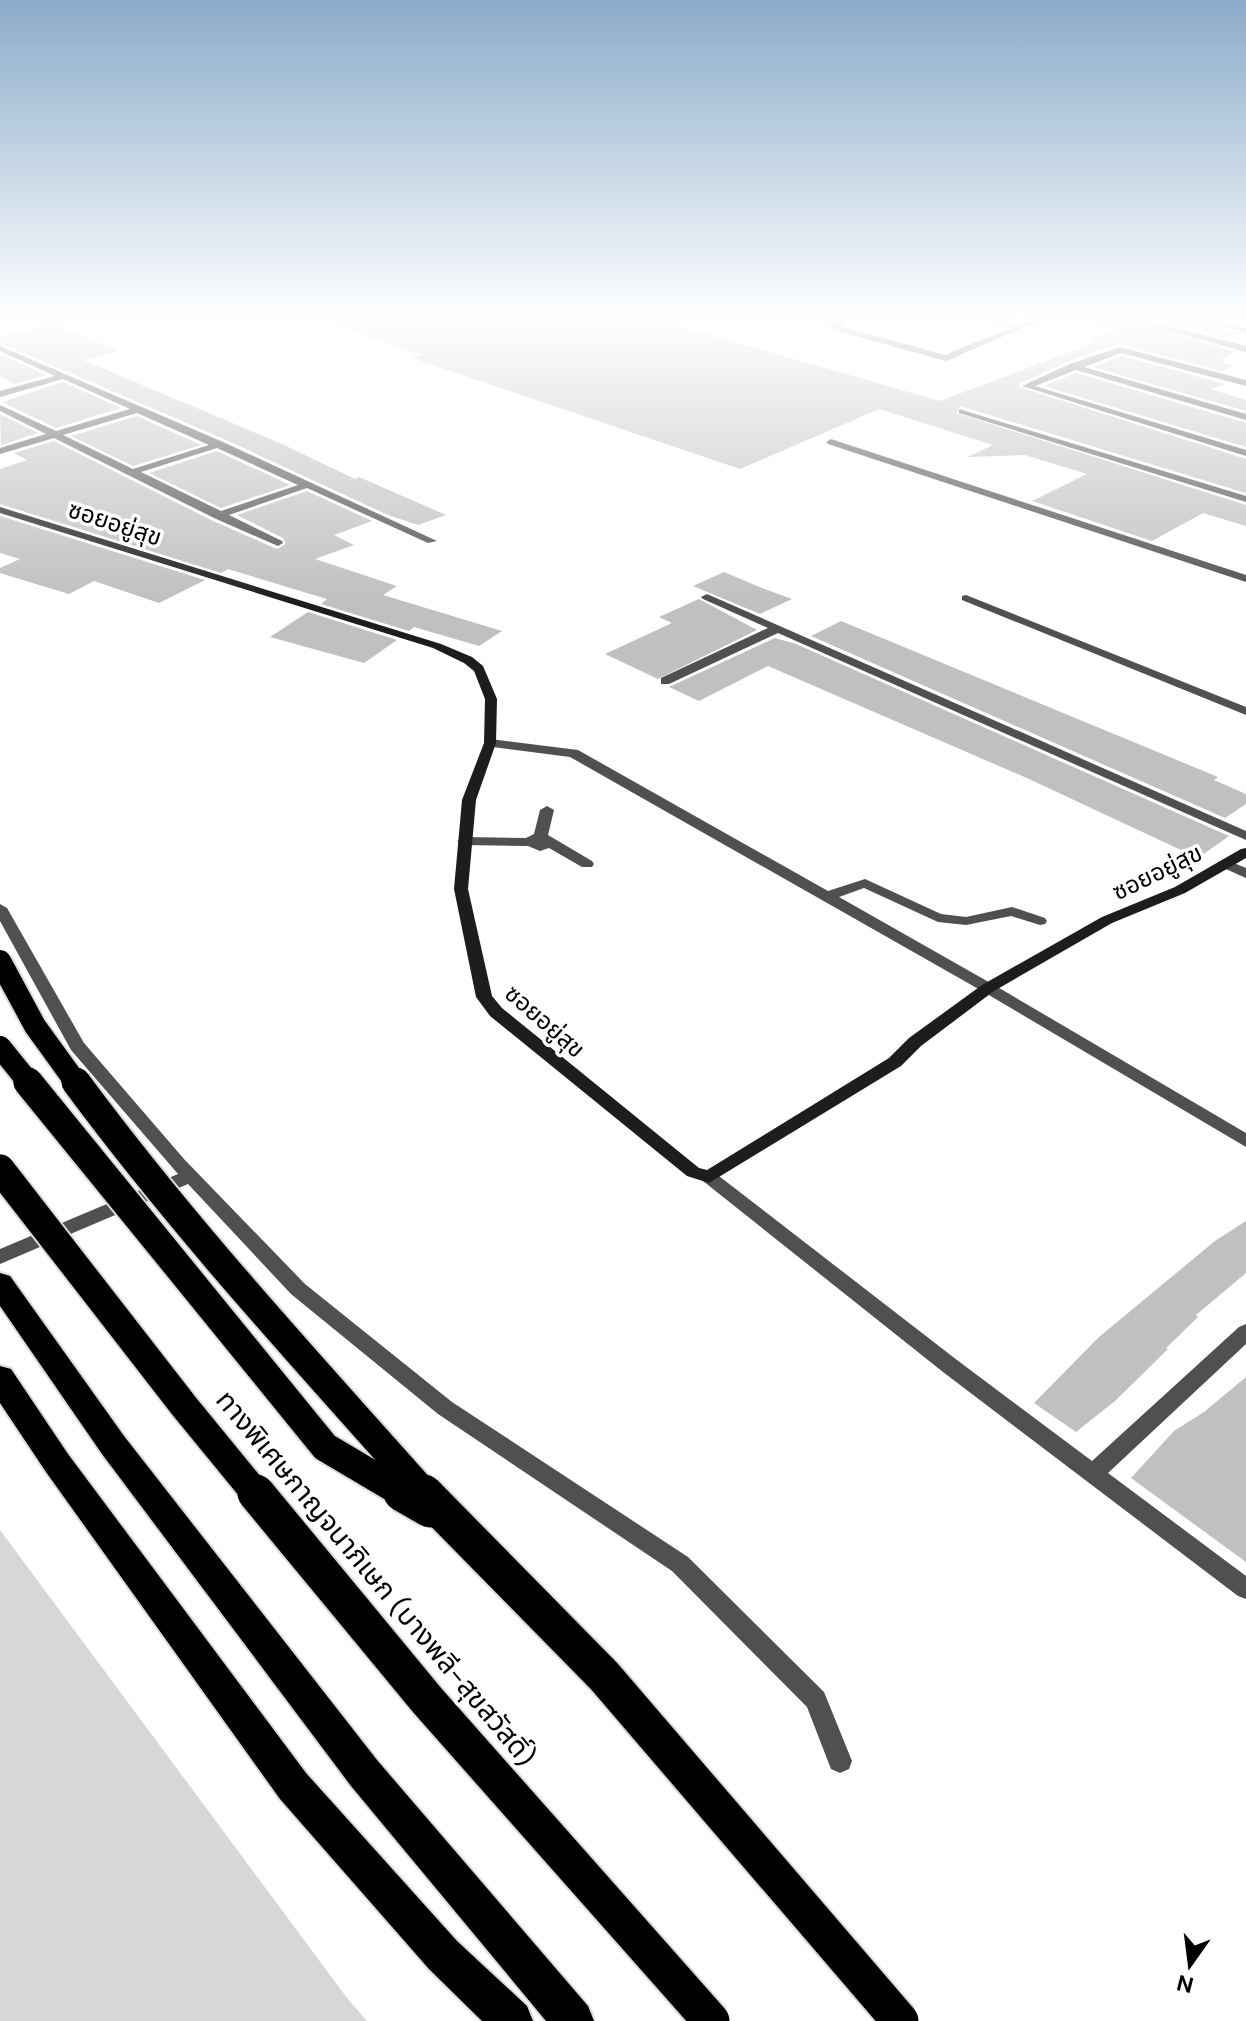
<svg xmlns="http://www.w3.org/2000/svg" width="1246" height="2021" font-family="'DM Sans','Noto Sans Thai',sans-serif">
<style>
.green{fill:#d7d7d7}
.building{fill:#c0c0c0}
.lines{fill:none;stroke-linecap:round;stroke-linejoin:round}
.highway-casing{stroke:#dbdbdb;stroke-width:4}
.street{fill:#505050;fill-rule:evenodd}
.secondary{fill:#1d1d1d;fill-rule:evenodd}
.highway{fill:#000;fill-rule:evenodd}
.highway-bridge-far2-casing{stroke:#dbdbdb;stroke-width:26;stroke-linecap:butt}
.highway-bridge-far1-casing{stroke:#dbdbdb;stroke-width:33;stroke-linecap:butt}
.highway-bridge-casing{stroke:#dbdbdb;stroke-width:41;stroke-linecap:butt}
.highway-bridge-far2{stroke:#000;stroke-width:22}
.highway-bridge-far1{stroke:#000;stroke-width:29}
.highway-bridge{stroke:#000;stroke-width:37}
.labels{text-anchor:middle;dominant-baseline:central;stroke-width:7;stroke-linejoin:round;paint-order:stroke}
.street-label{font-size:24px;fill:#000;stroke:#fff}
.near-street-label{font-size:28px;fill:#000;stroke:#fff}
</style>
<rect width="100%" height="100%" fill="#fff"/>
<!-- green -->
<polygon class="green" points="0,1530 347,1998 367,2021 0,2021"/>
<!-- building -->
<g class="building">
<polygon points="324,317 648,317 940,401 1096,342 1088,340 1116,329 1096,323 1096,317 1186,317 1238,333 1225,337 1150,318 1146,325 1236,352 1222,359 1228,361 1223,363 1234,365 1222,371 1119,344 1069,361 1021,383 1019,387 1246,459 1246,493 960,406 956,413 1246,505 1246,526 1203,513 1152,541 1032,501 1087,474 1025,455 968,457 993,445 879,409 740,469 412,358 422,355 323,320"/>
<polygon points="54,323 118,351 83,360 282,444 355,479 359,477 446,515 418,525 388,515 224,439 0,343 0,336"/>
<polygon points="0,354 46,375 15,384 10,382 0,376"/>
<polygon points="1121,356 1225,384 1210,389 1246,400 1246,411 1093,367"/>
<polygon points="1076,373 1246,423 1246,447 1044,386"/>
<polygon points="63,382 121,408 56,428 2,402"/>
<polygon points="0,414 38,433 1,445"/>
<polygon points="137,416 201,445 133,466 71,436"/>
<polygon points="54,441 213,521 277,549 286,544 283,538 237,515 307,491 372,521 334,535 354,545 315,559 397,586 383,595 502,631 479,646 414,627 409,631 321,604 327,599 228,569 221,573 0,504 0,469 27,460 14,453"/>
<polygon points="217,451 290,485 221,508 149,473"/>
<polygon points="0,516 205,580 159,603 94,581 69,594 26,581 0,573 0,568 20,559 0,553"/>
<polygon points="724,572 762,588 792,599 760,614 693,586"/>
<polygon points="699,599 757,630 658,679 605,654 672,623 659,617"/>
<polygon points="308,612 397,640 364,663 270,637"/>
<polygon points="841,621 1218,777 1214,780 1246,794 1246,804 1225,818 811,636"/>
<polygon points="775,638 796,644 1229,836 1198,858 1029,779 768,666 699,701 669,687"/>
<polygon points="1246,1221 1246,1273 1196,1315 1198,1317 1166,1348 1168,1349 1115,1401 1076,1432 1034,1403 1099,1337 1215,1241"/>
<polygon points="1246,1377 1246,1562 1131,1478 1174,1431 1204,1412"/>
</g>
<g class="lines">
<defs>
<g id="highway">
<polygon points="0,1273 10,1276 124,1436 377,1760 588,2006 594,2021 546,2021 351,1786 102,1454 0,1306"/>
<polygon points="0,1366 11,1369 68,1454 306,1773 457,1941 527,2006 533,2021 482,2021 429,1969 280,1799 46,1472 0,1403"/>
</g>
</defs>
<!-- highway casing -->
<use href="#highway" class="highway-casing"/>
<!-- street -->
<g class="street">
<path d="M845 317H855L840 326 945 355 1013 327 974 317C988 317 1011 325 1022 323 1031 322 1038 317 1048 317L946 361 830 329V325Z"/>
<polygon points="1189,317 1204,317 1246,328 1246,332"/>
<polygon points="1149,321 1246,346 1246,352 1149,325"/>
<path d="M0 346 223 442 437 541 428 543 307 488 229 515 282 541 283 543 278 546 214 518 54 438 0 454V448L46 434 0 411V405L56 431 130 409 63 379 0 397V391L55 376 0 351ZM137 413 209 445 133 469 63 435ZM217 448 298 485 221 511 141 472Z"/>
<polygon points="1120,347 1246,380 1246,386 1121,353 1084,367 1246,414 1246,420 1076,370 1035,386 1246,450 1246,456 1022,386 1070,364"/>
<polygon points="959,409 1246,496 1246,502 959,413"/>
<polygon points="831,439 1246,575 1246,582 828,444 826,442"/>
<polygon points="707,594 1246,831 1246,840 778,633 669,684 661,684 661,678 768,628 703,599 701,597"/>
<polygon points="966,595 1246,707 1246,715 962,600 962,596"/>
<polygon points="490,739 578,750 828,891 865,879 941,914 966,917 1012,907 1045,918 1047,921 1045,924 1040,925 1011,916 966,925 938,922 864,888 839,897 994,985 1246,1133 1246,1147 982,991 570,757 485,746 485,740"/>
<polygon points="547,806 554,810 548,835 592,861 594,864 592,867 582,867 549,848 540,851 528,846 464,845 457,841 464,837 526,838 534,834 540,810"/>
<polygon points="1224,859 1246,868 1246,878 1219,866 1217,863"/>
<polygon points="0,904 7,908 84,1043 184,1159 305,1284 452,1402 688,1557 824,1692 852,1761 849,1769 840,1773 831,1769 807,1707 672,1571 438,1414 291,1294 188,1184 0,1264 0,1249 178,1174 71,1050 0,921"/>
<polygon points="709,1171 715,1173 957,1360 1092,1461 1239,1327 1246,1324 1246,1344 1108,1473 1246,1576 1246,1599 1238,1596 943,1372 703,1181 700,1177 703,1173"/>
</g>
<!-- secondary -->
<polygon class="secondary" points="0,507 441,644 472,657 483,666 497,699 496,743 476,800 468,889 492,996 502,1008 699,1168 707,1170 889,1058 909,1038 982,985 1102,917 1175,887 1241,849 1246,848 1246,858 1185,893 1112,923 994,991 921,1046 901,1066 709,1183 687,1176 490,1016 476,997 454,889 462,800 484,743 485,699 474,671 464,663 433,648 0,513"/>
<!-- highway -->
<use href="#highway" class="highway"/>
<defs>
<g id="highway-bridge-far2">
<polyline points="0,961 35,1026 77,1084"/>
<polyline points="0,1047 30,1084"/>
</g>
<g id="highway-bridge-far1">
<polyline points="28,1082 325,1447 406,1495"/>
<path d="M76 1082C183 1227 306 1360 426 1495"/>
<polyline points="0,1169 184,1406 257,1495"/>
</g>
<g id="highway-bridge">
<polyline points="256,1493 427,1700 711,2021"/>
<polyline points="402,1493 430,1509"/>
<polyline points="424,1493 604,1676 900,2021"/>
</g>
</defs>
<!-- highway-bridge-far2 casing -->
<use href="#highway-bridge-far2" class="highway-bridge-far2-casing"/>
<!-- highway-bridge-far1 casing -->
<use href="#highway-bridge-far1" class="highway-bridge-far1-casing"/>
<!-- highway-bridge casing -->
<use href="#highway-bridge" class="highway-bridge-casing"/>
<!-- highway-bridge-far2 -->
<use href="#highway-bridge-far2" class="highway-bridge-far2"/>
<!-- highway-bridge-far1 -->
<use href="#highway-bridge-far1" class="highway-bridge-far1"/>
<!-- highway-bridge -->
<use href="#highway-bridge" class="highway-bridge"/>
</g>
<!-- sky -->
<linearGradient id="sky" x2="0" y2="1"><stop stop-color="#8aabca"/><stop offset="0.53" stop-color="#fff"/><stop offset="1" stop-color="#fff" stop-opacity="0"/></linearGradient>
<rect width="1246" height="600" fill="url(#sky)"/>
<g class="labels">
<!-- street labels -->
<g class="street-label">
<text transform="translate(115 523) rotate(18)">ซอยอยู่สุข</text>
<text transform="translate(1157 872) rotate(-26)">ซอยอยู่สุข</text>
<text transform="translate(545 1021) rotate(41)">ซอยอยู่สุข</text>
</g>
<!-- near-street labels -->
<g class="near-street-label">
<text transform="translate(376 1578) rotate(50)">ทางพิเศษกาญจนาภิเษก (บางพลี-สุขสวัสดิ์)</text>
</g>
</g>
<!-- north arrow -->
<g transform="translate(1190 1965) rotate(194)" stroke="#ffffff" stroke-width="6" paint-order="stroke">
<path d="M0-6L14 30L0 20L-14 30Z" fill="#000000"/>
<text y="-12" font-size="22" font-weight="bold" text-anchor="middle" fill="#000000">N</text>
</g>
</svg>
